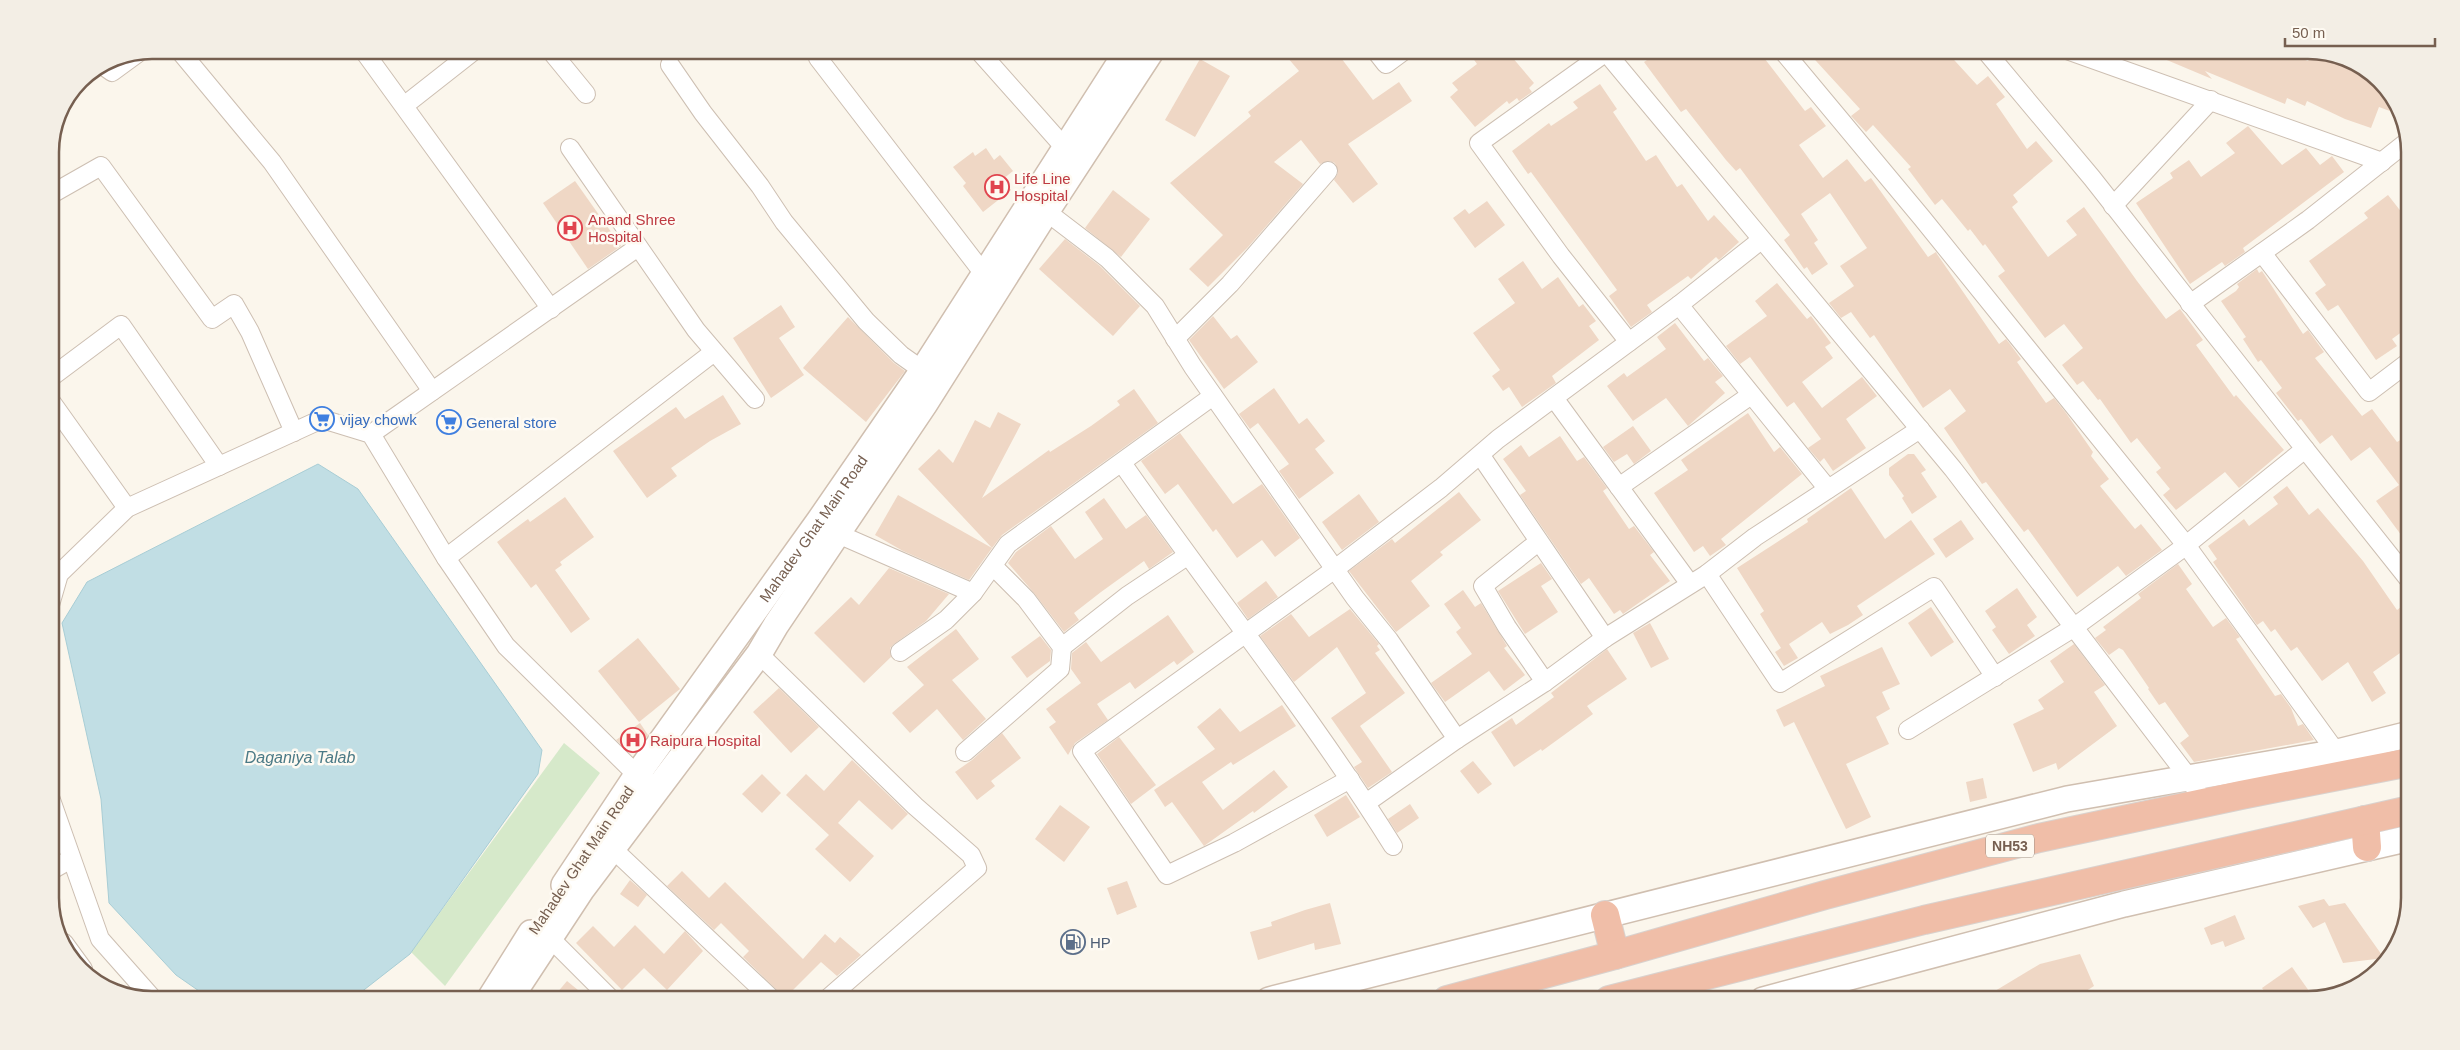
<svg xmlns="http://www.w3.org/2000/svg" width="2460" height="1050" font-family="Arial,sans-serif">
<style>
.green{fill:#d6e9ca}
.water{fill:#c1dee4;stroke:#a8cdd5}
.building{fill:#efd7c5}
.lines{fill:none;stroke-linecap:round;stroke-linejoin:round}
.street-casing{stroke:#cdbfb2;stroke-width:20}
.secondary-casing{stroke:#d0bfb0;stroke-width:28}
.highway-casing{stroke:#d9d2ce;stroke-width:30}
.street{stroke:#fff;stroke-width:18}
.secondary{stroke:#fff;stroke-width:25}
.highway{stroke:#f0bea8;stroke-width:28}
.labels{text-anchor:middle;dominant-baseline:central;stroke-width:5;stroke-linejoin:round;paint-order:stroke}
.shield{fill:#fefaf2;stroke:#9f8e81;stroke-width:1}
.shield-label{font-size:14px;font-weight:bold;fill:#765f50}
.health-label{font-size:15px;fill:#be3a42;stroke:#fefaf2;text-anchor:start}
.shop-label{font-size:15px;fill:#366cbe;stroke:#fefaf2;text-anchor:start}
.street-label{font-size:15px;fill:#765f50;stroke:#fefaf2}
.service-label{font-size:15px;fill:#4e5e75;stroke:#fefaf2;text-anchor:start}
.water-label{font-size:16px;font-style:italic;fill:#4b7a86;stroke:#fefaf2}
.rim{fill:none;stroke:#765f50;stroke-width:2.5}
</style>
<rect width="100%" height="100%" fill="#fbf6ec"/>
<!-- green -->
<polygon class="green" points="564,743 600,773 445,986 411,952"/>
<!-- water -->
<polygon class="water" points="318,464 358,489 542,750 538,774 410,954 351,1000 212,1000 176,975 109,903 101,799 62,623 87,582"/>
<!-- building -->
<g class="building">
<polygon points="1281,50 1335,50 1373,100 1399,82 1412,101 1348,144 1378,184 1353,203 1334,180 1338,173 1335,163 1330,161 1320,164 1301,140 1274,162 1303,184 1248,247 1208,287 1189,269 1223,235 1170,183 1251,116 1248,112 1299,71"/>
<polygon points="1481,50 1506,50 1534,83 1529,88 1532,92 1519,101 1517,98 1509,104 1507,101 1475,127 1450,97 1458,90 1452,83 1477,64 1472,57"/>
<polygon points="1640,50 1758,50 1805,111 1811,107 1826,126 1799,145 1823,178 1847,159 1865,182 1871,178 1928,257 1936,252 1937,254 1999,344 2006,339 2010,344 2021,359 2017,362 2046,403 2054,398 2066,413 2093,452 2091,456 2109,479 2100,486 2135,529 2141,524 2162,550 2126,576 2118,566 2077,597 2028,529 2024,532 1986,482 1982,484 1944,428 1966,411 1950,389 1923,408 1874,335 1870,338 1851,312 1841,318 1829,303 1854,286 1840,266 1867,248 1830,193 1801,214 1818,240 1814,243 1828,264 1812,275 1807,267 1804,269 1784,240 1790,235 1740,168 1736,171 1726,160 1686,109 1681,112 1644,62 1647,60"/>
<polygon points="1806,50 1945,50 1977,85 1988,76 2005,97 1996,104 2027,149 2036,141 2053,161 2013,195 2018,202 2012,207 2048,257 2077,235 2066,221 2084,207 2137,281 2166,319 2180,309 2203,340 2196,345 2234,397 2236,395 2284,450 2239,488 2225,472 2176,510 2163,495 2170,489 2156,472 2161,468 2137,438 2131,443 2100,399 2098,400 2083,381 2077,385 2062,365 2083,348 2064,324 2045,338 1998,276 2005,271 1985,244 1983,246 1970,229 1968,231 1942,199 1935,205 1908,169 1911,167 1873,125 1866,132 1851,116 1860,109"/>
<polygon points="2143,50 2279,50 2308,61 2313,51 2317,52 2351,67 2350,70 2375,79 2389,90 2398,114 2379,107 2371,128 2345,119 2307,101 2305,106 2287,98 2285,104 2205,71 2212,79"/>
<polygon points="1200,59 1230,76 1195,137 1165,120"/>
<polygon points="1600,84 1617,109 1613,112 1646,161 1656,155 1677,187 1682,184 1708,221 1714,215 1739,242 1719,260 1716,257 1691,279 1688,276 1647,305 1652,312 1631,327 1609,296 1617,290 1531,172 1528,174 1512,151 1549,123 1551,126 1578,108 1573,102"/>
<polygon points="2248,126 2282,165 2306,148 2320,165 2332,156 2344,172 2243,248 2245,252 2225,266 2222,262 2190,284 2136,203 2173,178 2170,173 2189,160 2201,177 2235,153 2226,143"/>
<polygon points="986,148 994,160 1000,155 1013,171 1003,179 1011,190 983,212 963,186 966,183 953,167 973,152 975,156"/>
<polygon points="575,181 621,246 588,269 543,203"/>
<polygon points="1113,190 1150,219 1121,257 1085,228"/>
<polygon points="2388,195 2410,223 2410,326 2392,339 2397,346 2376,360 2338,305 2328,311 2315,293 2326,285 2309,261 2368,218 2364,213"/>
<polygon points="1487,201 1505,225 1475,248 1453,218 1465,209 1469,214"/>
<polygon points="1065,239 1100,266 1140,306 1113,336 1039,269"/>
<polygon points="1523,261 1542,289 1558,277 1579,307 1583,304 1596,321 1589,326 1599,340 1552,376 1556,383 1522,407 1509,387 1503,391 1492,376 1500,370 1473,333 1515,303 1498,279"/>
<polygon points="2257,269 2259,273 2262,271 2303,334 2308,330 2324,352 2315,358 2362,416 2372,409 2397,442 2402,439 2410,450 2410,547 2376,501 2399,485 2370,447 2351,461 2332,435 2320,444 2301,419 2298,421 2276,393 2282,388 2261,360 2258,362 2243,339 2246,337 2221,301 2236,291 2239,287 2237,284"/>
<polygon points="1777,283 1807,319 1811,316 1831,343 1825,347 1833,358 1802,382 1822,408 1862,377 1877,396 1846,419 1866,448 1833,471 1824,458 1820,462 1808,448 1821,439 1794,402 1787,407 1750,357 1740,364 1726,346 1767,316 1755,301"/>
<polygon points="781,305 795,327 779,338 804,375 771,398 733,338"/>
<polygon points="1213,316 1231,339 1237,335 1258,362 1224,389 1189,340"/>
<polygon points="848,317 894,363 905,371 866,422 803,368"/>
<polygon points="1675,323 1704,361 1708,358 1723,376 1715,382 1725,393 1688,426 1666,398 1633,421 1607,386 1624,373 1627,377 1666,349 1657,337"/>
<polygon points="1274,388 1299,424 1307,418 1325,441 1315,449 1334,473 1299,499 1279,471 1289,464 1258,423 1250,429 1239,414"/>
<polygon points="1134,389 1158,423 1002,535 992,548 918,469 939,449 953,463 975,420 990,428 998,412 1021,424 982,498 1049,450 1050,452 1091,426 1120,405 1117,401"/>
<polygon points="723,395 741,424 710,441 671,468 677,476 647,498 613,451 676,407 685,419"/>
<polygon points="1748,413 1774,452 1780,447 1802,474 1721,539 1726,545 1710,556 1703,546 1694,552 1654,493 1688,470 1681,460"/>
<polygon points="1633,426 1651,451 1634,464 1627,454 1614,462 1603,447"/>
<polygon points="1180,433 1233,504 1262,484 1300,538 1275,557 1262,540 1237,558 1216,529 1213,532 1178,484 1165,494 1141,461"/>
<polygon points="1560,436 1577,461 1584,457 1607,488 1603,491 1629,529 1634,526 1654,552 1650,555 1670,581 1623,614 1620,610 1614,614 1589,578 1581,584 1520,495 1526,491 1503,459 1521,445 1529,457"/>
<polygon points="1908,454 1914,454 1926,470 1921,473 1937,497 1912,514 1902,498 1904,496 1889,475 1889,468"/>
<polygon points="2287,486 2309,515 2318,508 2363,561 2397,610 2401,607 2410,619 2410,646 2373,672 2386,693 2372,702 2348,662 2322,681 2297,647 2291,651 2275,629 2271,632 2263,621 2257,625 2213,562 2217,559 2208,546 2244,519 2249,526 2278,504 2273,497"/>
<polygon points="1851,488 1885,539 1911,520 1935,554 1857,606 1863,615 1848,625 1830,634 1822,622 1789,644 1798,658 1784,666 1775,652 1781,648 1760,614 1764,611 1737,568 1808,522 1807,519"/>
<polygon points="1459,492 1481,520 1440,552 1443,555 1411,581 1430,606 1396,632 1349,571 1392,539 1395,543"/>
<polygon points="1359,494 1379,522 1342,550 1322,522"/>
<polygon points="898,495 992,548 969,580 903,551 875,535"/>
<polygon points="565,497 594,537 560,562 562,565 555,570 590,619 571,633 536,584 531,588 497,542 528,519 530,522"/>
<polygon points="1104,498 1126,529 1146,515 1173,552 1149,569 1144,561 1101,592 1074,613 1079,620 1064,632 1034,593 1008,563 1016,552 1051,526 1075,559 1103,539 1085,512"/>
<polygon points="1961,520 1974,539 1946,558 1933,539"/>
<polygon points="1541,563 1552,579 1541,586 1558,612 1525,634 1498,591"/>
<polygon points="2178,564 2192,584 2186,589 2213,627 2226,618 2240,637 2236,639 2275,696 2281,694 2291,708 2298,726 2303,724 2314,740 2194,762 2180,743 2189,736 2165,702 2159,705 2148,689 2149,688 2123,650 2119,648 2109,655 2095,638 2106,630 2103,627 2141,598 2138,594"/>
<polygon points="889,568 949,594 926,621 894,644 890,648 891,657 864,683 814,633 851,597 859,605"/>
<polygon points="1266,581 1278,597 1248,619 1237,603"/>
<polygon points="2017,588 2037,617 2027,625 2035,636 2009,654 1992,630 1996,627 1985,611"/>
<polygon points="1463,590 1475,607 1481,603 1507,646 1504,648 1525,675 1504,691 1489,671 1445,702 1431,683 1472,654 1456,632 1461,628 1444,604"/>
<polygon points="1931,607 1954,642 1931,657 1908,623"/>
<polygon points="1350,609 1379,644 1377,646 1380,650 1375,653 1405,693 1360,726 1392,772 1368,788 1354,767 1362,762 1331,718 1366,693 1337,647 1294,682 1260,636 1291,614 1309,637"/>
<polygon points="1168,615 1194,652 1177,665 1174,661 1135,689 1130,682 1097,704 1108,720 1075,743 1068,755 1049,727 1056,722 1046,709 1081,683 1071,669 1072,653 1086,642 1101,662"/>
<polygon points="1650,623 1669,659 1651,668 1633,633"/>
<polygon points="956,629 979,659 952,680 986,719 963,740 937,709 910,733 892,713 924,685 907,667"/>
<polygon points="1040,636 1051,650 1050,661 1027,678 1011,657"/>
<polygon points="638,638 680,689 639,722 598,671"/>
<polygon points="2074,644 2105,685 2094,692 2117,726 2058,770 2056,763 2033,772 2013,724 2044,709 2038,700 2064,682 2050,661"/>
<polygon points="1882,647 1900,684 1882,692 1890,709 1876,717 1889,744 1846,764 1871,817 1846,829 1794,722 1784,727 1776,710 1825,686 1820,676"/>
<polygon points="1607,649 1627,679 1587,706 1593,714 1542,751 1541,749 1514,767 1491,732 1512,718 1516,725 1554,697 1551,693"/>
<polygon points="779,688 819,727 791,753 753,712"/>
<polygon points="1282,705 1296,726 1233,765 1231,762 1202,782 1223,810 1274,770 1288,787 1254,813 1253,811 1204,846 1172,802 1165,807 1154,790 1215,749 1197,727 1220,708 1240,732"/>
<polygon points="640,723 648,735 642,743 629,752 616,740"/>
<polygon points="1002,733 1021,758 991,781 995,786 977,800 955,772 972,760"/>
<polygon points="1119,737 1156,785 1131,804 1097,754"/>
<polygon points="852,760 908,814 892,830 859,800 838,823 874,856 850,882 815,849 829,835 786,795 806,774 824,791"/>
<polygon points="1473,761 1492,784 1478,794 1460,771"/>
<polygon points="762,774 781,793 762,813 742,794"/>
<polygon points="1983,778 1987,798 1970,802 1966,782"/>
<polygon points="1346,795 1360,817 1327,837 1314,815"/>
<polygon points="1410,804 1419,818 1397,833 1388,819"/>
<polygon points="1060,805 1090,827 1064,862 1035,839"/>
<polygon points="682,871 709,898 725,882 803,959 825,934 835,943 840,937 861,955 837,976 821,962 785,998 743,957 749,951 721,923 714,930 667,886"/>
<polygon points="630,880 647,895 638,907 620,894"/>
<polygon points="1127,881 1137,907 1117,915 1107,888"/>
<polygon points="2324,899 2329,906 2345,903 2384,958 2343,963 2325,922 2313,928 2298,906"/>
<polygon points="1330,903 1341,944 1315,950 1314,943 1258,960 1250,932 1272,926 1271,922 1305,910"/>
<polygon points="2235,915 2245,939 2225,947 2223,941 2211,945 2204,928"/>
<polygon points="635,925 664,954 685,931 703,951 667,990 644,968 622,990 576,943 593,926 614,947"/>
<polygon points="2080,954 2094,986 2072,1000 1980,1000 2040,964"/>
<polygon points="2292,967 2314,998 2271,1000 2262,988"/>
<polygon points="567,981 590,1000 551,1000"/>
</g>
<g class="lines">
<defs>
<g id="street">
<polyline points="179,50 272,162 432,391"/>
<polyline points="363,50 551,309"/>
<polyline points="550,50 586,94"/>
<polyline points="978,50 1065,148"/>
<polyline points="1375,50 1386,64 1405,50"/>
<polyline points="1609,50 1479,143 1561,256 1629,342"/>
<polyline points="1782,50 1922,218 2186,545 2342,760"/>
<polyline points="2067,50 2382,162"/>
<polyline points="1606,52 1953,469 2189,778 2204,803"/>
<polyline points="818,58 984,274"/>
<polyline points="102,65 112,72 138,53"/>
<polyline points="670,65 703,113 760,186 784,222 866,321 901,355 932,377"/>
<polyline points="405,105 475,50"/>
<polyline points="570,148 696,330 755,399"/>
<polyline points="50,195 101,166 212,319 234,304 250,332 294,432"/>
<polyline points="1039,206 1107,258 1155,306 1193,367 1355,598 1389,640 1457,739"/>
<polyline points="2113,206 2211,100"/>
<polyline points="2262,253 2369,392 2410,361"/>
<polyline points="2190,304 2308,220 2408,141"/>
<polyline points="1679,305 1828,489"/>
<polyline points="1175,339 1230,284 1328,171"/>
<polyline points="50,378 121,325 219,466"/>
<polyline points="1554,398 1690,584"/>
<polyline points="50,400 127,508"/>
<polyline points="371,434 638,247"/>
<polyline points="2305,449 2410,581"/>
<polyline points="1481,456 1605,638"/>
<path d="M1122 463C1211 591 1310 713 1393 846"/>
<polyline points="1619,487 1751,395"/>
<polyline points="828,527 838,534 973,593"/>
<polyline points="1538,542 1483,586 1507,627 1545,682"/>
<polyline points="446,558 714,352"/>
<polyline points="1707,574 1780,683 1934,587 1995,677"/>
<polyline points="50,605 59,574 127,508 322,419 371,434 446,558 506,646 637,775 647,781"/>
<polyline points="1062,647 1127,596 1187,556"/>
<polyline points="900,652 946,620 973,593 1008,544 1213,396"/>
<polyline points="759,654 915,806 971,855 977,868 826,1000"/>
<polyline points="1908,730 2073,628 2180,550 2305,449 2092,178 1985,50"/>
<polyline points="965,752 1060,669 1062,647 1026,599 993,566"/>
<polyline points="1350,779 1234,843 1167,875 1082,751 1335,569 1441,488 1498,439 1679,305 1761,240"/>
<polyline points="50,797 100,939 154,1000"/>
<polyline points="1366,803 1457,739 1545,682 1605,638 1707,574 1755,537 1920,429"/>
<polyline points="613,849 773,1000"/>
<polyline points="50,871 71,859"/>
<polyline points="549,937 612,1000"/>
<polyline points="64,943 83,969"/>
</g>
<g id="secondary">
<path id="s1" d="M564 885 637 775 819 521 923 370 1128 50"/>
<polyline points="489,1000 531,933"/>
<polyline points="509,1000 582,889 759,654 776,625 924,405 1046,212 1152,50"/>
<polyline points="1269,1000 2067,799 2338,752 2410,734"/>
<polyline points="1763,1000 2124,904 2410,838"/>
</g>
<g id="highway">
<polyline points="2365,820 2367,847"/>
<polyline points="1605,915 1615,955"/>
<polyline points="1447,1000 1615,955 1825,895 2039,838 2241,795 2410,762"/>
<polyline points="1609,1000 1924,920 2410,810"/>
</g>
</defs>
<!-- street casing -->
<use href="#street" class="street-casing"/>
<!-- secondary casing -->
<use href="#secondary" class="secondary-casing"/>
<!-- highway casing -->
<use href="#highway" class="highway-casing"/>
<!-- street -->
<use href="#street" class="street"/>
<!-- secondary -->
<use href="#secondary" class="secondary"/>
<!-- highway -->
<use href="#highway" class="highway"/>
</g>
<!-- icons -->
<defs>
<symbol id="hospital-ring" viewBox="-11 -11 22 22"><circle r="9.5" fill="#fefaf2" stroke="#e0444e" stroke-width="1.5"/><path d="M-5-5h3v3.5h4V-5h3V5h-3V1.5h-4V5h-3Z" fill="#e0444e"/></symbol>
<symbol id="supermarket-ring" viewBox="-11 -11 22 22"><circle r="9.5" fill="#fefaf2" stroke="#3f7fe0" stroke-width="1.5"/><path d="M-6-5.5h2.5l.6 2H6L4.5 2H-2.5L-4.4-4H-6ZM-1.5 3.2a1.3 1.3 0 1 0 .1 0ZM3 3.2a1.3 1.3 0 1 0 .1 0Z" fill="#3f7fe0"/></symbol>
<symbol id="fuel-ring" viewBox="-11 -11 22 22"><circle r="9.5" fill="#fefaf2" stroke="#5c6f8a" stroke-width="1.5"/><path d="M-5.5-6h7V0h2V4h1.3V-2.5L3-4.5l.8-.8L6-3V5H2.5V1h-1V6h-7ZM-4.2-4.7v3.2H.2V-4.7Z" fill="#5c6f8a"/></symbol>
</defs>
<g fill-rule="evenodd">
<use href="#hospital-ring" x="983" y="173" width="28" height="28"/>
<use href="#hospital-ring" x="556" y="214" width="28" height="28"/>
<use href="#supermarket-ring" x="308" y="405" width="28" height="28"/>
<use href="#supermarket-ring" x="435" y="408" width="28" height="28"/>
<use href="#hospital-ring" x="619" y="726" width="28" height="28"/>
<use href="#fuel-ring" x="1059" y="928" width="28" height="28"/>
</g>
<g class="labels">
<!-- shield labels -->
<rect class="shield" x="1986" y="834.5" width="48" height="23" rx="4"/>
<g class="shield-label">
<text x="2010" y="846">NH53</text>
</g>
<!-- health labels -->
<g class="health-label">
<text x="1014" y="178">Life Line<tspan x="1014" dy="17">Hospital</tspan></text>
<text x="588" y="219">Anand Shree<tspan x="588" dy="17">Hospital</tspan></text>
<text x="650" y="740">Raipura Hospital</text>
</g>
<!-- shop labels -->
<g class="shop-label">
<text x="340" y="419">vijay chowk</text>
<text x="466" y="422">General store</text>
</g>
<!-- street labels -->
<g class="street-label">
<text stroke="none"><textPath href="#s1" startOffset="435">Mahadev Ghat Main Road</textPath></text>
<text transform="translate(581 860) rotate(-56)">Mahadev Ghat Main Road</text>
</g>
<!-- service labels -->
<g class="service-label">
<text x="1090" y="942">HP</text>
</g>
<!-- water labels -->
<g class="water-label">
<text x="300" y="757">Daganiya Talab</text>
</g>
</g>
<!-- crop -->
<path d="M0 0H2460V1050H0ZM152 59H2308A93 93 0 0 1 2401 152V898A93 93 0 0 1 2308 991H152A93 93 0 0 1 59 898V152A93 93 0 0 1 152 59Z" fill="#f3eee5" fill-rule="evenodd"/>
<path class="rim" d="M152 59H2308A93 93 0 0 1 2401 152V898A93 93 0 0 1 2308 991H152A93 93 0 0 1 59 898V152A93 93 0 0 1 152 59Z"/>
<!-- scale -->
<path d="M2285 38v8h150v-8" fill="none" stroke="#765f50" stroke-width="2.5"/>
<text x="2292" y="38" font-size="15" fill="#765f50" stroke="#fefaf2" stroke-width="4" paint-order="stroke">50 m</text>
</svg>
